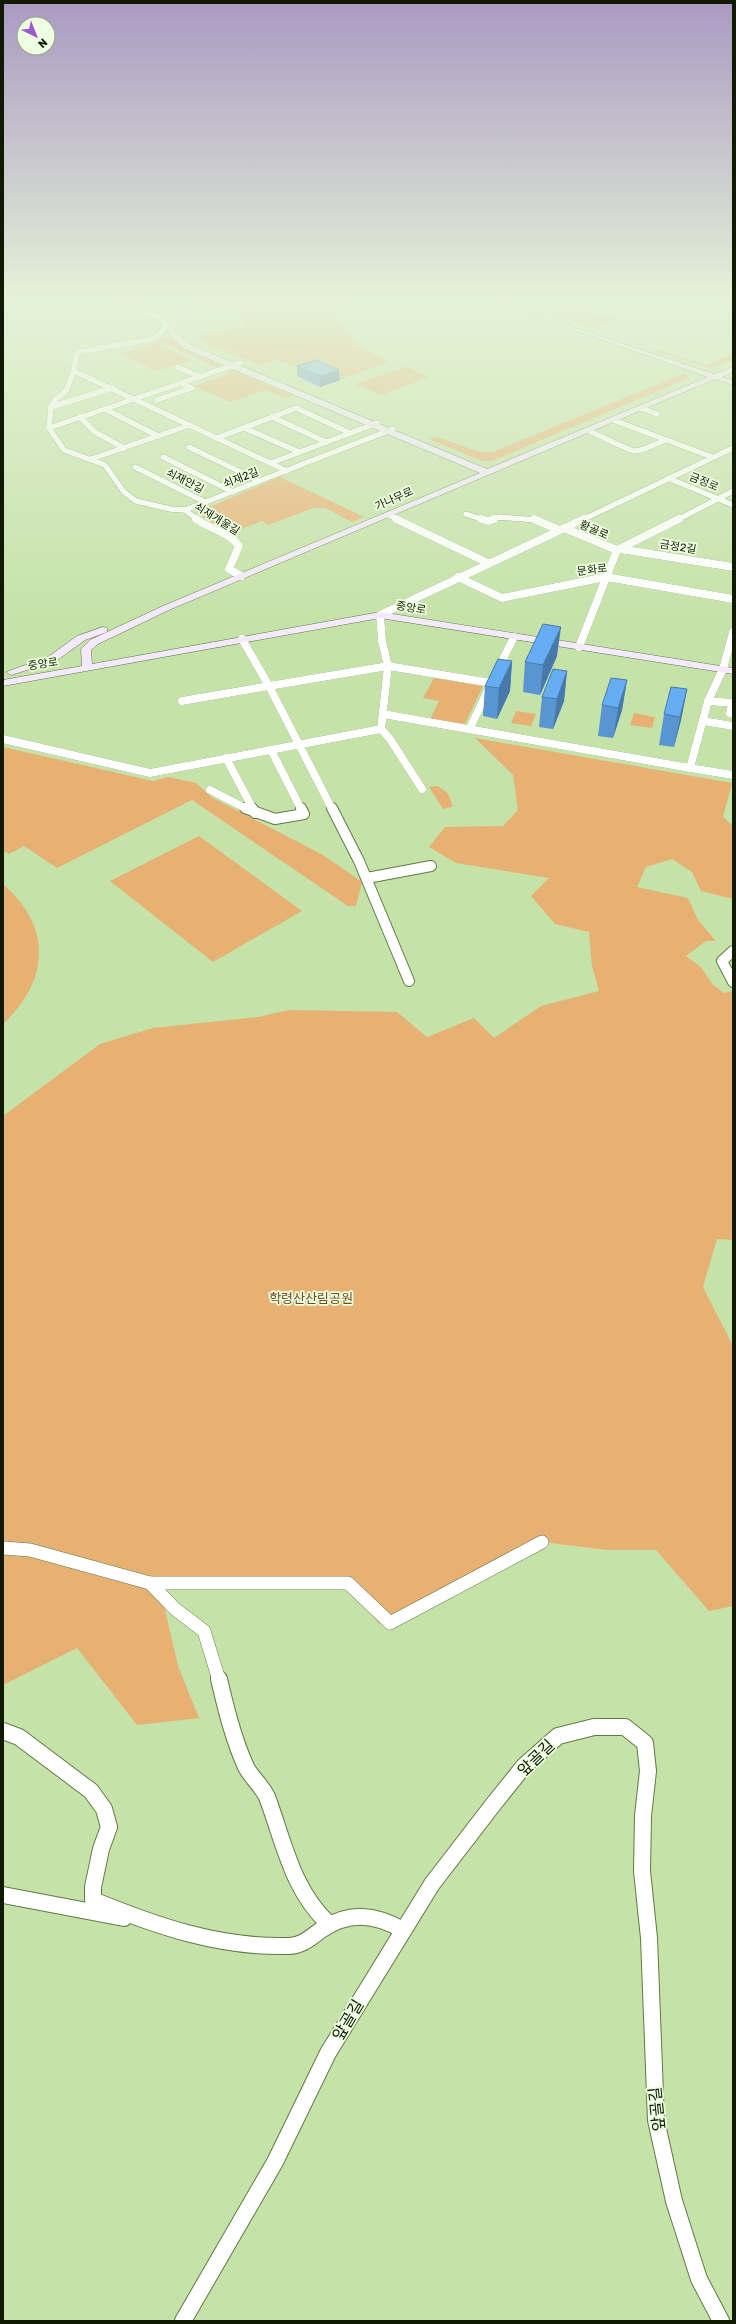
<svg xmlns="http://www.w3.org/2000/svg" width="736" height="2324" font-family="Rubik,'Noto Sans KR',sans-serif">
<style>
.green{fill:#e7b173}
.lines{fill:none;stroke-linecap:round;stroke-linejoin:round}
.secondary-tunnel{stroke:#a1ba87;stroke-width:8;stroke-dasharray:8 4;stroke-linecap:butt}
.street-far4-casing{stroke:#617a45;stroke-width:6}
.street-far3-casing{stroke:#617a45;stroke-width:8}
.street-far2-casing{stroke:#617a45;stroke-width:12}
.street-far1-casing{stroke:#617a45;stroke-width:14}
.street-casing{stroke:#617a45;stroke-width:18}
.secondary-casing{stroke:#617a45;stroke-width:1}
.street-far4{stroke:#fff;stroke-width:5.5}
.street-far3{stroke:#fff;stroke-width:8}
.street-far2{stroke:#fff;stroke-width:10}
.street-far1{stroke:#fff;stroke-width:13}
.street{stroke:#fff;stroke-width:16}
.secondary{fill:#f4e9fd;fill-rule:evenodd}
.wall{fill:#5995d1}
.shaded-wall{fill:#4879aa}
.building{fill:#67adf3;stroke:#4879aa}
.labels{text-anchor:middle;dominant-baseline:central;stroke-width:3.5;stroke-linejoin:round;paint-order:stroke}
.far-street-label{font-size:11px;fill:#0f1904;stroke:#eefee0}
.park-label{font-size:13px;fill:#6e4c22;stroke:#eefee0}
.near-street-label{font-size:16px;fill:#0f1904;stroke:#eefee0}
</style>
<rect width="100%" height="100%" fill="#c5e2a8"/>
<!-- green -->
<g class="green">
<polygon points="238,297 345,297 342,299 337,319 361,348 389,362 341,379 317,369 309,371 275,360 260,365 207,344 197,334 246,327 240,311 200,312 212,306"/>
<polygon points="574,305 617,320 593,328 550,313"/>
<polygon points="170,337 189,350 223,366 215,367 156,340"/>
<polygon points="155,343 192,360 157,371 120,354"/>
<polygon points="655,349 706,365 733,354 733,360 710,368 651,350"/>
<polygon points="405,367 430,377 381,395 355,384"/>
<polygon points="233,370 292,396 285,398 266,390 230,402 194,386 229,374 226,372"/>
<polygon points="683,374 688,375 689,378 492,461 482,461 429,439 437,437 480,452 493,452"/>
<polygon points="280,477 364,517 352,522 325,508 313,508 269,525 262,521 232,532 213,524 197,512"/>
<polygon points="434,678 483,686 465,724 430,719 439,701 423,698"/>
<polygon points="516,711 536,714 531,726 511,723"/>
<polygon points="634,713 655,717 652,728 630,725"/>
<polygon points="475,738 732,783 723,817 733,826 733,899 701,891 692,872 672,859 646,867 637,887 688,898 698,920 716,941 706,941 686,956 701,967 713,985 724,993 733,991 733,1240 717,1239 703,1287 733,1346 733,1606 709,1611 656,1550 607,1550 542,1542 390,1623 379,1624 348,1583 160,1588 178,1666 199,1718 137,1725 77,1648 3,1685 3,1116 100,1044 153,1028 258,1017 289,1010 397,1012 427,1037 474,1018 494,1038 541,1006 599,991 592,966 589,932 555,924 531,896 549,878 456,863 429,847 445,827 503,826 518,810 513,775"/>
<polygon points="3,747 153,781 168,777 196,783 213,798 323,855 362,882 356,906 348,906 192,800 57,868 24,846 9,854 3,851"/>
<path d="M437 786C446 790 452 797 452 807L443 809 429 787Z"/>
<polygon points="199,836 302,911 213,962 110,881"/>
<path d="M3 884C52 927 50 980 3 1024Z"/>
</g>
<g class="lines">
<!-- secondary-tunnel -->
<polyline class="secondary-tunnel" points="529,313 539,316"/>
<defs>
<g id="street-far4">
<polyline points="116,297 161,319 166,324 161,333 153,339 79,352 76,355 74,371 66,391 56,399 51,407 49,428 64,450 105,465 124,492 136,501 170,509 185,510 198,520"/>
<polyline points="177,367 201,377"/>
<polyline points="74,371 287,471"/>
<polyline points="157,400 192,388 181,383"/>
<polyline points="51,407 113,388"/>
<polyline points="641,408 657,414"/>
<polyline points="105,409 158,436"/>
<polyline points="80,417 95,432 124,448"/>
<polyline points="272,417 326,442"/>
<polyline points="613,420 712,457"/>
<polyline points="49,428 240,363"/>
<polyline points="244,428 299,452"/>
<path d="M589 431C597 434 631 452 635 451 645 450 656 444 665 440"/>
<polyline points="217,438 296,408 350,433"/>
<polyline points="189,447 259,481"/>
<polyline points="163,457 233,492"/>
<polyline points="91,459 190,425"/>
<polyline points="271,463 377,423"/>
<polyline points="135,467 205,502"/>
<polyline points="668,478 733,505"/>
<polyline points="185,510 393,429"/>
<polyline points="466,514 484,520"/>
<polyline points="389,515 399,520"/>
<polyline points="491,520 498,517 537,520"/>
<polyline points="582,520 733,448"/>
<polyline points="677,520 733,491"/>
</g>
<g id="street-far3">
<path d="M196 519C210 529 229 532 239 546L229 569 241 576"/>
<polyline points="396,519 488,563"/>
<polyline points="481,519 488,521 494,519"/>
<polyline points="534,519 559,530"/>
<polyline points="564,528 617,550"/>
<polyline points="620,549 733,567"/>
<polyline points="458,577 502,598 606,577 733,599"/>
<polyline points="579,647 617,550 679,519"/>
<polyline points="182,701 269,686 242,639"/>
<polyline points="708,701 733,703"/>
<polyline points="732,704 730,713 733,713"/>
<polyline points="383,714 690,768 708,701 723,669 733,632"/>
<polyline points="703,721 733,726"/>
<polyline points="470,728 489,688"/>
<polyline points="3,739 150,773 381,729"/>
<polyline points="271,750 301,809"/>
<polyline points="226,758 253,809"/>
<polyline points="690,768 733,775"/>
<polyline points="422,789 390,739 381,729 388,666 382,641 380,615 584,519"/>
<polyline points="210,790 247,809"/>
<polyline points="332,809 269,686 388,666 491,683 514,637"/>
</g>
<g id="street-far2">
<polyline points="245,808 275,819 304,814 301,808"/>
<polyline points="252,808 255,813"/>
<polyline points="332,808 359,861 409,981"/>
<polyline points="367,878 431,866"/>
<polyline points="733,951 722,961 733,982"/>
</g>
<g id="street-far1">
<polyline points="3,1548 30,1550 150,1583 348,1583 390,1623 542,1542"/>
<polyline points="150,1583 175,1609 204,1631 219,1680"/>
</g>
<g id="street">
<path d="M219 1679C226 1709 233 1738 246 1767 251 1777 262 1786 267 1797 284 1842 292 1890 329 1924"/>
<path d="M3 1731 19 1737 91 1791 104 1809 109 1827 101 1849 93 1887V1900C156 1926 220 1948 289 1946 302 1946 311 1937 321 1930 349 1911 375 1914 403 1930"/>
<polyline points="3,1895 124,1918"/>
<polyline points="183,2321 275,2162 328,2053 432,1884 492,1806 524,1766 558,1736 594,1727 625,1727 645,1743 648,1771 643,1816 642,1871 649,1938 656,2120 674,2201 699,2279 721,2321"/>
</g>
<g id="secondary">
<path d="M203 297H214C197 308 178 308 175 331L191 345 487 469 708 377 537 317V315L714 374 733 367V372L722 377 733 380V385L715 379 169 610 98 644 91 650 92 664 380 612 733 668V674L380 618 3 686V680L82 666 81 649 90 640 163 606 480 473 185 349 168 334C163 314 189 303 203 297Z"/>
<polygon points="216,297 227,297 204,306 199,305"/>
<polygon points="482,297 493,297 532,313 527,314"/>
<polygon points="103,627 107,628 107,632 85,640 56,661 11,675 6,672 48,657 77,636"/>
</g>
</defs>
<!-- street-far4 casing -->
<use href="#street-far4" class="street-far4-casing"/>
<!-- street-far3 casing -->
<use href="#street-far3" class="street-far3-casing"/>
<!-- street-far2 casing -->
<use href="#street-far2" class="street-far2-casing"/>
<!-- street-far1 casing -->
<use href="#street-far1" class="street-far1-casing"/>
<!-- street casing -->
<use href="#street" class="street-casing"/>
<!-- secondary casing -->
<use href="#secondary" class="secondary-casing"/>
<!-- street-far4 -->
<use href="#street-far4" class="street-far4"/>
<!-- street-far3 -->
<use href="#street-far3" class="street-far3"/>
<!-- street-far2 -->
<use href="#street-far2" class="street-far2"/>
<!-- street-far1 -->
<use href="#street-far1" class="street-far1"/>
<!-- street -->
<use href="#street" class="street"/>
<!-- secondary -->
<use href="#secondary" class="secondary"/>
</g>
<!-- wall -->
<g class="wall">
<polygon points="297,366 340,380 320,387 297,376"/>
<polygon points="557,656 540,695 523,692 525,662"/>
<polygon points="512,661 510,691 497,719 483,716 485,686"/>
<polygon points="567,671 564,701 553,729 539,727 542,697"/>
<polygon points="627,680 622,710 613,738 598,736 602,705"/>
<polygon points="687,689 681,720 674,747 659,745 664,714"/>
</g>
<!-- shaded-wall -->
<g class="shaded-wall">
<polygon points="339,370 340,380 320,387 320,376"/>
<polygon points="561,627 557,656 540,695 543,665"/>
<polygon points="512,661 510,691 497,719 499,688"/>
<polygon points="567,671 564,701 553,729 557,699"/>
<polygon points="627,680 622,710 613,738 618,708"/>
<polygon points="687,689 681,720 674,747 680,717"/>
</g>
<!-- building -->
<g class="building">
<polygon points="317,360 339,370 320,376 297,366"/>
<polygon points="543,624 561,627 543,665 525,662"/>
<polygon points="498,659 512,661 499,688 485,686"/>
<polygon points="553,669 567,671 557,699 542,697"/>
<polygon points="611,678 627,680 618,708 602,705"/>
<polygon points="671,687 687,689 680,717 664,714"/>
</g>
<!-- sky -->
<linearGradient id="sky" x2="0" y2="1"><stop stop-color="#aa99c2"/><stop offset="0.48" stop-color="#e5f2d8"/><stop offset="1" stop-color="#e5f2d8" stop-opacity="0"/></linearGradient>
<rect width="736" height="623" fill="url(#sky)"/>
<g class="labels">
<!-- far-street labels -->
<g class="far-street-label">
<text transform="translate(241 478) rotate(-21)">쇠재2길</text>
<text transform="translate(185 481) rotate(27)">쇠재안길</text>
<text transform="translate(704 482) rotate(22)">금정로</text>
<text transform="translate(394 499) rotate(-24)">가나무로</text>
<text transform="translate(217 519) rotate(32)">쇠재개울길</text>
<text transform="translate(594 530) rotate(23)">황골로</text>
<text transform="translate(678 547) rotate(9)">금정2길</text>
<text transform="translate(592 570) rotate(-7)">문화로</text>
<text transform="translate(411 608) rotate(9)">중앙로</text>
<text transform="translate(43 664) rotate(-9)">중앙로</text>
</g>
<!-- park labels -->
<g class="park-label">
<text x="311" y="1298">학령산산림공원</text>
</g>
<!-- near-street labels -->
<g class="near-street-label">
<text transform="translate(536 1758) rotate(-44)">앞골길</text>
<text transform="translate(348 2020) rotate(-59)">앞골길</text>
<text transform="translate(657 2109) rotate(-96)">앞골길</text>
</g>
</g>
<!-- border -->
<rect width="736" height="2324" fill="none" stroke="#0f1904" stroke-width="8"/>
<!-- north arrow -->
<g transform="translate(36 36) rotate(137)"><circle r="19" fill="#eefee0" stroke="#95a288"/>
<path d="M0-3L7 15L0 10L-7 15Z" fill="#9e58cd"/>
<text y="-6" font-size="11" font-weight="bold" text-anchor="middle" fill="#0f1904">N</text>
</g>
</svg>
